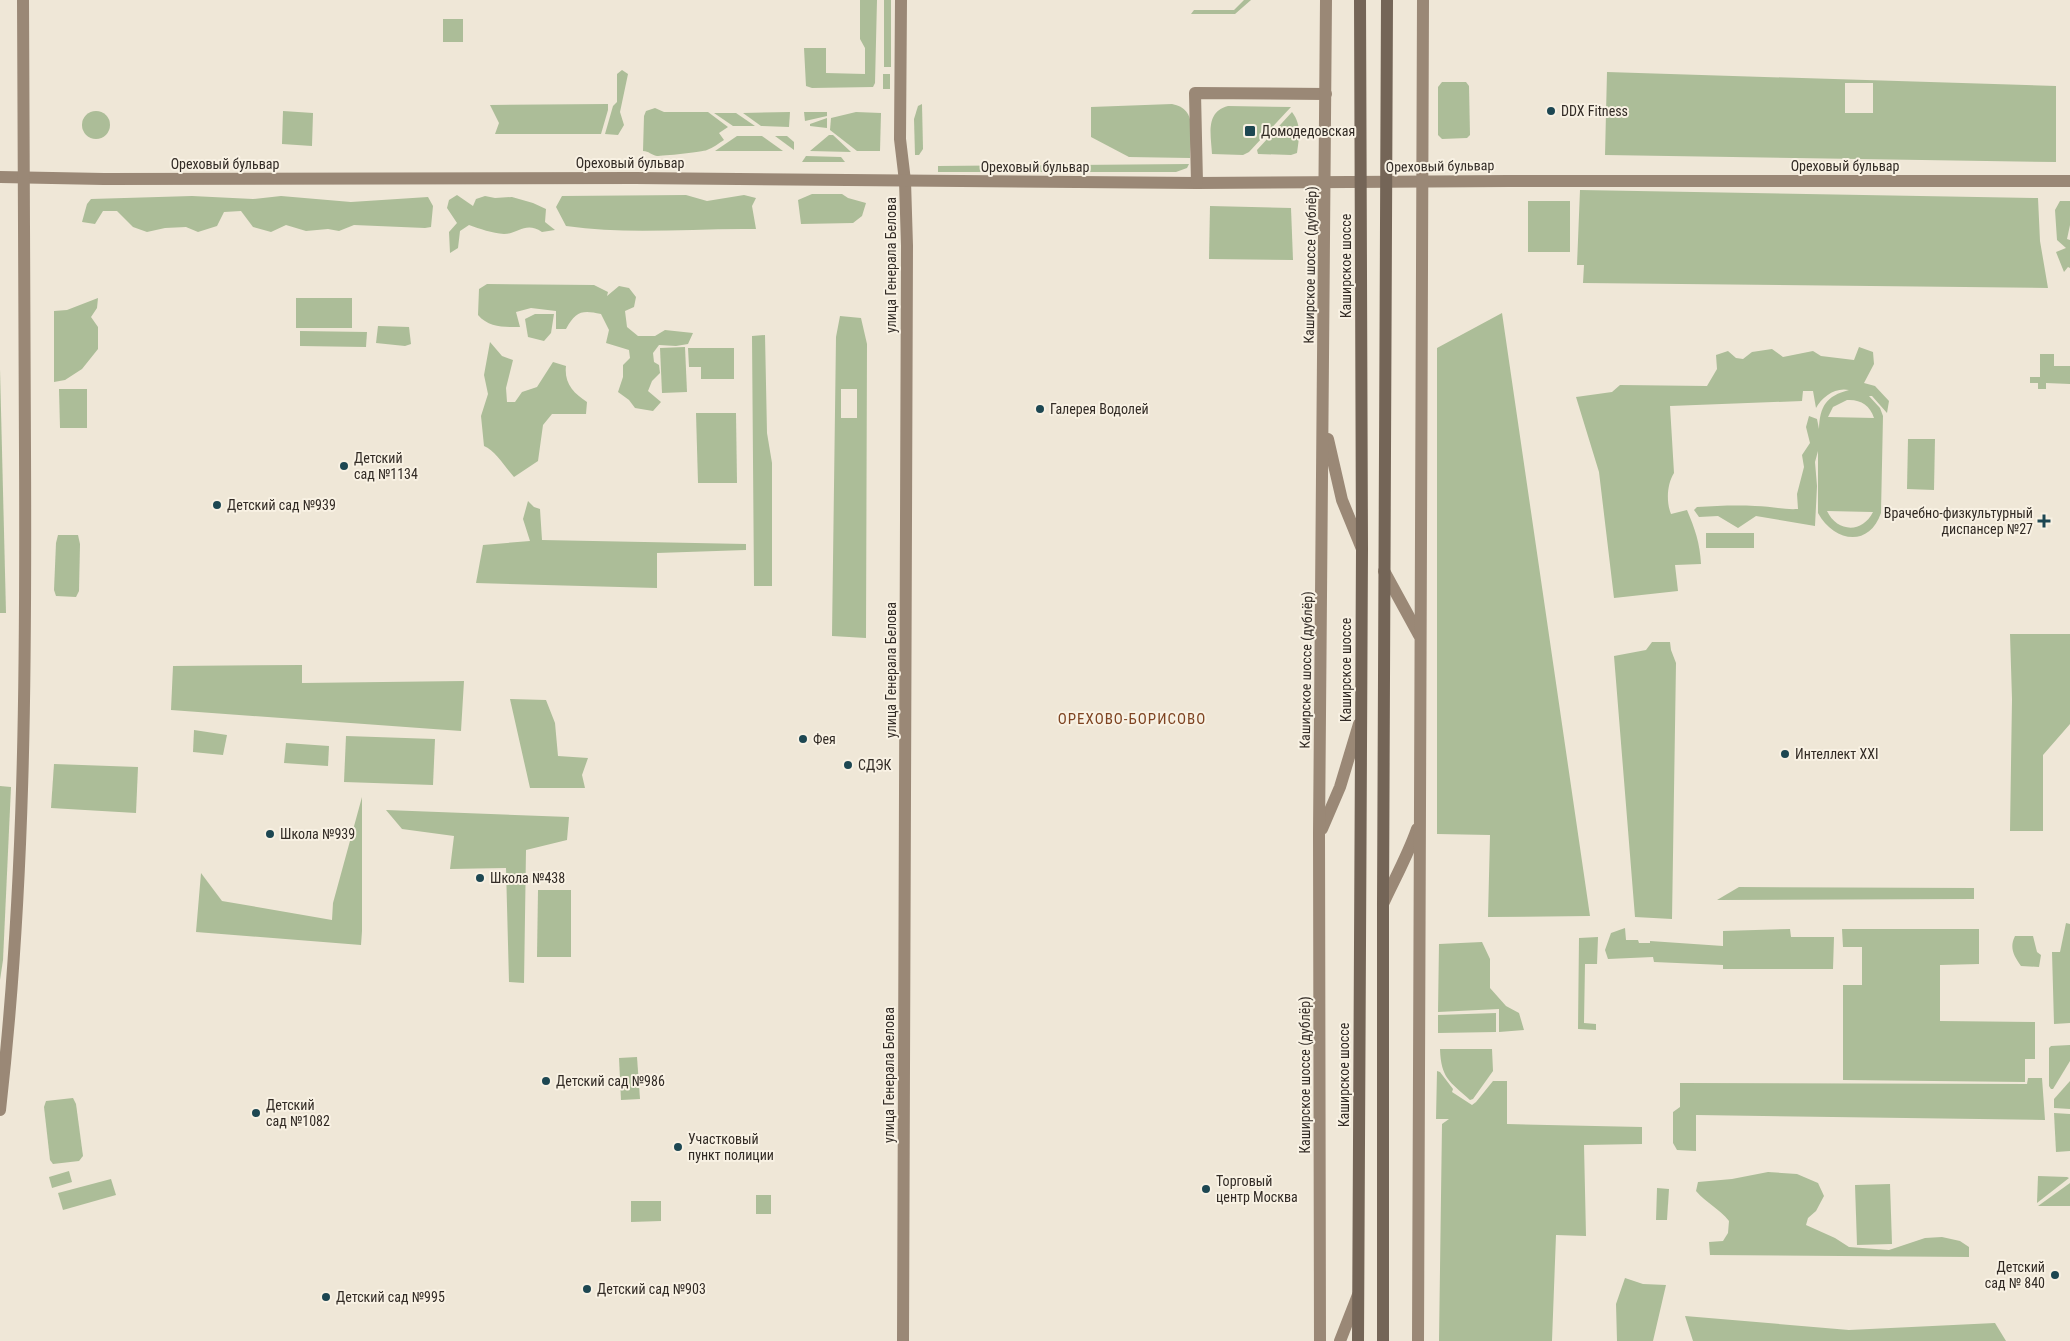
<svg xmlns="http://www.w3.org/2000/svg" width="2070" height="1341" font-family="'Roboto Condensed',sans-serif">
<style>
.green{fill:#acbd98;fill-rule:evenodd}
.lines{fill:none;stroke-linecap:round;stroke-linejoin:round}
.secondary{stroke:#9a8876;stroke-width:12}
.primary{stroke:#746557;stroke-width:12}
.poi-dot{fill:#1d4752;stroke:#f8f1e3;stroke-width:2}
.labels{text-anchor:middle;dominant-baseline:central;stroke-width:4;stroke-linejoin:round;paint-order:stroke}
.poi-label{font-size:14px;fill:#322b25;stroke:#f8f1e3;text-anchor:start}
.street-label{font-size:14px;fill:#322b25;stroke:#f8f1e3}
.neighbourhood-label{font-size:15px;letter-spacing:1px;fill:#7e4422;stroke:#f8f1e3}
</style>
<rect width="100%" height="100%" fill="#efe7d7"/>
<!-- green -->
<g class="green">
<polygon points="860,0 877,0 875,83 873,87 812,88 806,86 804,48 826,48 826,73 865,74 865,48 860,39"/>
<rect x="884" y="0" width="7" height="67"/>
<polygon points="1244,0 1251,0 1235,14 1191,14 1194,10 1234,10"/>
<rect x="443" y="19" width="20" height="23"/>
<polygon points="622,70 628,74 620,112 624,125 618,135 605,134 613,106 617,102 617,74"/>
<path d="M1607 72 2056 86V162L1605 155ZM1845 83H1873V113H1845Z"/>
<rect x="883" y="74" width="7" height="15"/>
<polygon points="1442,82 1466,82 1469,86 1470,135 1467,138 1442,139 1438,135 1438,87"/>
<polygon points="608,104 608,110 601,134 495,134 499,123 490,105"/>
<polygon points="922,104 923,149 919,155 915,155 914,119 918,106"/>
<path d="M1172 104C1199 109 1190 136 1190 158L1129 157 1091 137V107Z"/>
<path d="M1228 106 1291 107 1249 152 1243 155 1212 154C1211 135 1205 112 1228 106Z"/>
<path d="M655 108 664 112H708L728 127 719 133 724 140C719 143 713 148 707 150 703 152 662 156 657 156 651 155 649 151 643 151L644 116 646 111Z"/>
<circle cx="96" cy="125" r="14"/>
<polygon points="283,111 313,113 312,146 282,144"/>
<polygon points="790,112 789,127 761,126 743,113"/>
<polygon points="804,112 827,112 827,116 805,121"/>
<polygon points="856,112 881,113 880,151 857,151 830,130 831,118"/>
<path d="M1292 112C1302 125 1299 138 1297 153L1291 155 1258 154 1257 150Z"/>
<polygon points="714,113 736,113 755,126 733,126"/>
<polygon points="827,118 827,128 810,126 810,124"/>
<polygon points="829,135 833,135 851,152 810,151"/>
<polygon points="737,136 762,136 783,151 715,151"/>
<polygon points="775,136 787,136 794,142 794,150"/>
<polygon points="806,156 841,157 845,162 802,162"/>
<polygon points="1189,164 1187,168 1176,172 938,172 938,166"/>
<polygon points="1580,190 2038,198 2040,241 2048,288 1583,283 1584,265 1577,265"/>
<polygon points="812,194 842,194 848,198 866,203 862,216 853,223 801,224 798,200"/>
<path d="M457 195 473 206 476 199 485 196 495 198 512 197 533 203 546 209 545 222 555 230 542 232C525 221 519 234 504 234 492 233 480 229 469 225L460 231 458 248 450 253 449 232 457 223 447 208 449 200Z"/>
<path d="M686 195 707 201 744 195 756 198 752 206 756 229C693 228 629 235 566 226L556 207 562 196Z"/>
<polygon points="192,196 253,199 281,196 351,202 428,197 433,206 431,227 425,228 354,225 339,231 328,229 306,231 286,225 271,232 253,227 241,211 224,212 217,226 198,232 186,227 165,228 147,232 133,227 117,211 103,211 95,224 82,222 87,204 91,199"/>
<rect x="1528" y="201" width="42" height="51"/>
<polygon points="2060,201 2070,201 2070,225 2067,239 2070,240 2070,268 2068,267 2064,272 2056,252 2066,248 2057,240 2055,210"/>
<polygon points="1210,206 1291,208 1293,260 1209,259"/>
<path d="M487 284 594 285 608 292 607 296 619 286 629 288 636 297 634 307 625 311 627 327 638 336H655L665 330 693 333 688 344 676 346 659 345 653 353 654 362 659 365 660 373 652 381 648 391 661 402 653 411 635 408 629 400 618 392 623 377V365L630 358 629 350 606 343 609 330 601 314C582 310 576 311 566 329H556V311L531 308 516 312 520 327C505 327 489 328 478 315L479 289Z"/>
<polygon points="98,298 97,308 91,317 98,327 98,349 82,369 65,380 54,382 54,311 67,310"/>
<rect x="296" y="298" width="56" height="30"/>
<polygon points="1502,313 1590,916 1488,917 1490,835 1437,834 1437,348"/>
<polygon points="535,314 554,314 551,333 544,341 528,337 525,319"/>
<path d="M840 316 861 318 867 344 866 638 832 636 836 337ZM841 389H857V418H841Z"/>
<polygon points="378,326 409,327 411,344 405,346 376,343"/>
<polygon points="300,331 367,332 366,347 300,346"/>
<polygon points="765,335 767,433 772,463 772,586 754,586 752,336"/>
<path d="M490 342 502 356 513 360 506 388 507 402H515L522 392 537 387 553 362 566 366C564 383 573 393 587 402L586 414H552L543 425 538 461 514 477C505 467 495 450 484 446L481 416 488 394 484 375Z"/>
<polygon points="685,347 687,392 662,393 660,348"/>
<path d="M1859 347 1873 352 1874 364 1864 383 1875 386 1889 401 1887 413 1872 396H1869L1880 408 1883 416 1881 513C1869 548 1834 542 1818 513V451L1815 462 1817 486 1815 526 1756 516 1738 528 1718 516 1699 517 1694 510 1697 507C1716 506 1735 505 1755 506 1770 506 1783 510 1798 509L1797 494 1804 467 1802 455 1810 443 1806 427 1809 416 1817 419 1819 429C1820 406 1826 396 1849 390 1835 387 1822 397 1816 408L1813 391H1803L1802 401 1670 406 1674 473C1667 484 1666 502 1671 514L1687 510C1695 529 1700 543 1701 564L1675 565 1678 591 1614 598 1599 472 1576 397 1612 392 1620 385 1707 386 1717 369 1716 355 1728 351 1736 358 1743 359 1752 352 1772 349 1783 357 1813 351 1821 356 1854 360ZM1847 400C1860 399 1870 405 1874 418L1828 417 1833 407ZM1827 511 1872 512H1873C1862 534 1837 532 1827 511Z"/>
<polygon points="734,348 734,379 701,379 701,367 689,367 688,348"/>
<polygon points="2040,354 2054,354 2054,366 2070,366 2070,384 2046,383 2046,389 2038,389 2038,383 2030,383 2030,377 2040,377"/>
<polygon points="0,369 6,613 0,613"/>
<polygon points="59,389 87,389 87,428 60,428"/>
<polygon points="696,413 736,413 737,483 698,483"/>
<polygon points="1908,439 1935,439 1934,490 1907,489"/>
<polygon points="528,501 534,507 540,509 542,540 746,544 746,550 657,553 657,588 476,583 483,545 530,541 523,519"/>
<rect x="1706" y="533" width="48" height="15"/>
<polygon points="58,535 78,535 80,544 79,591 76,597 56,596 54,590 56,543"/>
<polygon points="2010,634 2070,634 2070,724 2043,755 2043,831 2010,831 2012,699"/>
<polygon points="1652,642 1670,642 1671,650 1676,663 1672,919 1635,917 1614,656 1646,650"/>
<polygon points="302,665 302,683 464,681 461,731 171,710 173,666"/>
<polygon points="510,699 546,700 555,723 558,756 588,758 582,775 585,788 530,788"/>
<polygon points="194,730 227,735 223,755 193,752"/>
<polygon points="346,736 435,739 433,785 344,782"/>
<polygon points="286,743 329,746 328,766 284,763"/>
<polygon points="54,764 138,767 136,813 51,808"/>
<polygon points="0,786 11,787 3,960 0,980"/>
<polygon points="362,797 362,931 361,945 196,932 201,873 222,901 332,920 333,903"/>
<polygon points="386,810 569,817 567,840 526,850 524,983 509,982 506,868 450,869 454,836 402,829"/>
<polygon points="1739,887 1974,888 1974,899 1717,900"/>
<polygon points="538,890 571,890 571,957 537,957"/>
<polygon points="2066,923 2070,924 2070,1023 2054,1024 2052,952 2060,952"/>
<polygon points="1625,928 1626,940 1638,940 1639,943 1650,943 1650,941 1723,946 1723,931 1790,929 1791,937 1834,937 1833,969 1723,969 1723,965 1654,962 1653,957 1608,959 1605,950 1611,933"/>
<polygon points="1842,929 1979,929 1979,964 1940,965 1940,1021 2035,1022 2035,1059 2025,1059 2025,1082 1843,1080 1843,985 1862,985 1862,947 1843,947"/>
<path d="M2015 936H2033L2037 952 2041 955 2039 967 2021 966C2014 956 2009 948 2015 936Z"/>
<polygon points="1598,937 1597,964 1585,964 1584,1023 1596,1024 1596,1030 1578,1029 1579,938"/>
<polygon points="1482,942 1490,959 1490,988 1506,1006 1519,1013 1524,1030 1499,1032 1499,1009 1438,1012 1439,944"/>
<polygon points="1496,1013 1496,1032 1438,1033 1438,1015"/>
<polygon points="2070,1045 2070,1061 2053,1089 2051,1089 2049,1086 2049,1048 2051,1046"/>
<path d="M1440 1049H1492L1493 1071 1473 1099 1470 1100C1449 1081 1441 1078 1440 1049Z"/>
<polygon points="637,1057 640,1099 621,1100 619,1058"/>
<polygon points="1437,1071 1440,1072 1453,1089 1452,1092 1472,1105 1476,1102 1493,1081 1507,1081 1507,1124 1642,1127 1642,1144 1584,1145 1586,1236 1556,1235 1552,1341 1439,1341 1442,1124 1449,1119 1436,1119"/>
<polygon points="2028,1078 2042,1078 2045,1120 1696,1115 1696,1151 1677,1150 1673,1143 1673,1112 1680,1107 1680,1083 2027,1084"/>
<polygon points="2070,1081 2070,1109 2054,1108 2054,1099"/>
<polygon points="73,1098 76,1104 83,1156 79,1161 53,1164 50,1160 44,1107 46,1101"/>
<polygon points="2054,1113 2070,1114 2070,1151 2056,1152"/>
<polygon points="69,1171 72,1182 52,1188 49,1177"/>
<path d="M1768 1172 1797 1174 1818 1183 1824 1196 1816 1211 1808 1218 1806 1225 1835 1238 1849 1247 1889 1250 1925 1238 1942 1237 1960 1241 1969 1247V1257L1710 1255 1709 1242 1723 1241 1728 1233 1729 1221C1720 1209 1706 1203 1696 1191L1698 1182 1732 1179Z"/>
<polygon points="2038,1176 2067,1177 2069,1178 2037,1203"/>
<polygon points="111,1179 116,1195 63,1210 58,1193"/>
<polygon points="2070,1183 2070,1206 2038,1206"/>
<polygon points="1890,1184 1892,1244 1857,1245 1855,1185"/>
<polygon points="1657,1188 1669,1189 1667,1220 1656,1220"/>
<rect x="756" y="1195" width="15" height="19"/>
<polygon points="631,1201 661,1201 661,1221 631,1222"/>
<polygon points="1625,1278 1643,1284 1666,1285 1653,1341 1617,1341 1616,1304"/>
<polygon points="1685,1316 1849,1330 1995,1323 2006,1341 1693,1341"/>
</g>
<g class="lines">
<!-- secondary -->
<g class="secondary">
<polyline points="901,0 900,139 905,181 907,246 903,1341"/>
<polyline points="0,177 104,179 635,178 1197,183 1508,181 2070,181"/>
<polyline points="1197,183 1195,93 1326,94"/>
<polyline points="1328,439 1342,500 1362,549"/>
<polyline points="1384,571 1419,635"/>
<polyline points="1322,829 1340,787 1359,724"/>
<path d="M1383 904C1394 880 1408 855 1417 829"/>
<path d="M0 1110C25 891 26 672 25 452 24 301 24 151 23 0"/>
<polyline points="1320,1341 1319,834 1326,0"/>
<polyline points="1340,1341 1358,1295"/>
<polyline points="1418,1341 1423,0"/>
</g>
<!-- primary -->
<g class="primary">
<polyline points="1358,1341 1362,549 1360,0"/>
<polyline points="1383,1341 1383,906 1387,0"/>
</g>
</g>
<!-- markers -->
<g class="poi-dot">
<circle cx="1551" cy="111" r="5"/>
<rect x="1244" y="125" width="12" height="12" rx="2.5"/>
<circle cx="1040" cy="409" r="5"/>
<circle cx="344" cy="466" r="5"/>
<circle cx="217" cy="505" r="5"/>
<path d="M2041.5 513.5h5v5h5v5h-5v5h-5v-5h-5v-5h5z"/>
<circle cx="803" cy="739" r="5"/>
<circle cx="1785" cy="754" r="5"/>
<circle cx="848" cy="765" r="5"/>
<circle cx="270" cy="834" r="5"/>
<circle cx="480" cy="878" r="5"/>
<circle cx="546" cy="1081" r="5"/>
<circle cx="256" cy="1113" r="5"/>
<circle cx="678" cy="1147" r="5"/>
<circle cx="1206" cy="1189" r="5"/>
<circle cx="2055" cy="1275" r="5"/>
<circle cx="587" cy="1289" r="5"/>
<circle cx="326" cy="1297" r="5"/>
</g>
<g class="labels">
<!-- poi labels -->
<g class="poi-label">
<text x="1561" y="111">DDX Fitness</text>
<text x="1261" y="131">Домодедовская</text>
<text x="1050" y="409">Галерея Водолей</text>
<text x="354" y="458">Детский<tspan x="354" dy="16">сад №1134</tspan></text>
<text x="227" y="505">Детский сад №939</text>
<text x="2033" y="513" text-anchor="end">Врачебно-физкультурный<tspan x="2033" dy="16">диспансер №27</tspan></text>
<text x="813" y="739">Фея</text>
<text x="1795" y="754">Интеллект XXI</text>
<text x="858" y="765">СДЭК</text>
<text x="280" y="834">Школа №939</text>
<text x="490" y="878">Школа №438</text>
<text x="556" y="1081">Детский сад №986</text>
<text x="266" y="1105">Детский<tspan x="266" dy="16">сад №1082</tspan></text>
<text x="688" y="1139">Участковый<tspan x="688" dy="16">пункт полиции</tspan></text>
<text x="1216" y="1181">Торговый<tspan x="1216" dy="16">центр Москва</tspan></text>
<text x="2045" y="1267" text-anchor="end">Детский<tspan x="2045" dy="16">сад № 840</tspan></text>
<text x="597" y="1289">Детский сад №903</text>
<text x="336" y="1297">Детский сад №995</text>
</g>
<!-- street labels -->
<g class="street-label">
<text x="630" y="163">Ореховый бульвар</text>
<text x="225" y="164">Ореховый бульвар</text>
<text transform="translate(1440 166) rotate(-1)">Ореховый бульвар</text>
<text x="1845" y="166">Ореховый бульвар</text>
<text x="1035" y="167">Ореховый бульвар</text>
<text transform="translate(891 265) rotate(-90)">улица Генерала Белова</text>
<text transform="translate(1310 265) rotate(-89)">Каширское шоссе (дублёр)</text>
<text transform="translate(1346 266) rotate(-90)">Каширское шоссе</text>
<text transform="translate(891 670) rotate(-90)">улица Генерала Белова</text>
<text transform="translate(1306 670) rotate(-89)">Каширское шоссе (дублёр)</text>
<text transform="translate(1346 670) rotate(-90)">Каширское шоссе</text>
<text transform="translate(889 1075) rotate(-90)">улица Генерала Белова</text>
<text transform="translate(1305 1075) rotate(-90)">Каширское шоссе (дублёр)</text>
<text transform="translate(1344 1075) rotate(-90)">Каширское шоссе</text>
</g>
<!-- neighbourhood labels -->
<g class="neighbourhood-label">
<text x="1132" y="719">ОРЕХОВО-БОРИСОВО</text>
</g>
</g>
</svg>
